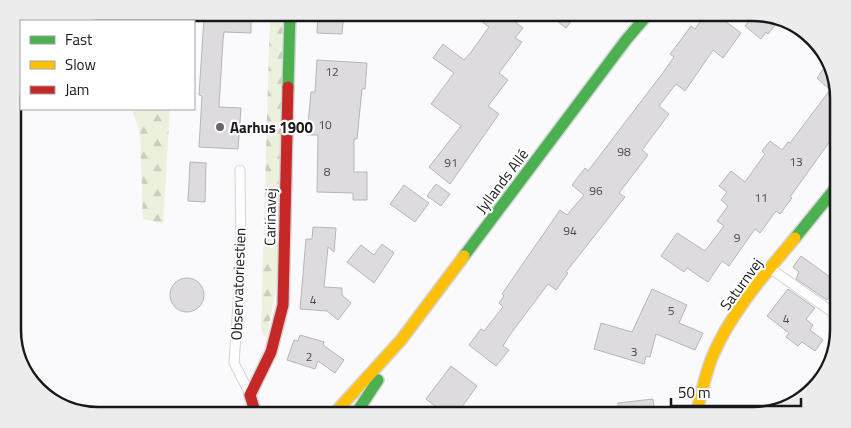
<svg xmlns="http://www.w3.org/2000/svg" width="851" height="428" font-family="'Titillium Web',sans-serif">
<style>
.forest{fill:url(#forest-firs)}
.building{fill:#dddbde;stroke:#b6b5b7}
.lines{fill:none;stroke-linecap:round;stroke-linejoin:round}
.lane-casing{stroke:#d4d4d7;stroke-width:11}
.fast-casing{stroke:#d4d4d7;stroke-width:14}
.slow-casing{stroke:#d4d4d7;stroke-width:14}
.jam-casing{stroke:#d4d4d7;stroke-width:14}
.lane{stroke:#fefeff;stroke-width:9}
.fast{stroke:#4caf50;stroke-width:11}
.slow{stroke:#ffc107;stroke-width:11}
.jam{stroke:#c62828;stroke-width:11}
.poi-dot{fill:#676669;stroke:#fff;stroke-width:2}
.labels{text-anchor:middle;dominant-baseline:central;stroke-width:4.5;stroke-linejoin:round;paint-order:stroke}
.number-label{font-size:12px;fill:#49484b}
.poi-label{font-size:15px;font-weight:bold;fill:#18171a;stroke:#fff;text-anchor:start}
.street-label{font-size:15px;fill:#18171a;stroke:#fff}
.rim{fill:none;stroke:#18171a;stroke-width:2.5}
</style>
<defs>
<pattern id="forest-firs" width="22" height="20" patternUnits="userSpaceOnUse" patternTransform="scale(1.25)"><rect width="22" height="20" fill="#ecf1de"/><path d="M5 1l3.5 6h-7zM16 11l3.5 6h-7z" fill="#cacebe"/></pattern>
</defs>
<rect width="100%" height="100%" fill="#fafafd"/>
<!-- forest -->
<g class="forest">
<polygon points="98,13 125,13 125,21 75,21"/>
<polygon points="270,13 283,13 278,277 267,337 263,335 261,327"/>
<polygon points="132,109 170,109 163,224 143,219 140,134"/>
</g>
<!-- building -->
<g class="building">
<polygon points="318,12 344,12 342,34 317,33"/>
<polygon points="469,12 502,12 523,28 515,38 522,42 499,73 508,80 488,106 499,114 450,184 429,167 461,126 431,104 454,73 433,58 443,44 464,60 471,52 489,27"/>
<polygon points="545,12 578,12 566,28"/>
<polygon points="707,12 713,12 741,33 723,58 713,50 685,91 676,84 659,106 669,114 642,150 648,155 619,193 625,197 566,272 568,273 556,290 548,284 509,336 503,346 509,350 496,366 469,345 481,329 484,331 503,307 499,303 504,296 502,294 560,210 567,215 584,195 572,185 585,168 588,171 662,74 674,57 670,54 680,41 691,26 695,29"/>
<polygon points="755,13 780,19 768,34 766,32 761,39 745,26"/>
<polygon points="204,18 251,21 251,33 224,32 223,40 219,107 241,108 238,149 199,147 202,96 199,95"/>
<polygon points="317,60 367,63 365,89 362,89 357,139 354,139 354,172 367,172 367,200 353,200 353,193 317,192 318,135 307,135 311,92 315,92"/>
<polygon points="828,62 838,87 838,130 790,197 792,198 780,214 776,211 760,233 755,229 729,266 722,261 708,282 687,268 684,272 661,256 677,233 705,251 724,226 717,221 728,206 721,200 727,192 719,186 731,171 745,182 765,154 762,151 770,141 782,150 788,142 790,143 830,90 817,78"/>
<polygon points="190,162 206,163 205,202 188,201"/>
<polygon points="436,184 450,194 441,206 427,196"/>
<polygon points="404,185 429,203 415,222 390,204"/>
<polygon points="313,227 336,228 334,252 328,247 324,287 342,288 342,295 351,303 338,320 327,311 300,309 306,239 312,239"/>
<polygon points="382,244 394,253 374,283 347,262 361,245 374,255"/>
<polygon points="801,256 830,277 838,265 838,299 832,294 827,300 796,279 799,272 793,267"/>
<circle cx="187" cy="295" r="17"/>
<polygon points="652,289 687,305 679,323 703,333 695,350 656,334 650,357 646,356 644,364 594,349 601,323 632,332"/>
<polygon points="788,289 815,308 806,319 813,325 810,330 823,340 815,351 802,342 798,346 786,337 789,333 767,316"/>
<polygon points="300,335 324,342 323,345 344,360 335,373 318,361 315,369 287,360 294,340 298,341"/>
<polygon points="451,366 477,386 456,415 447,410 444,413 426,399"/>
<polygon points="653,399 655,415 619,415 618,403"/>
</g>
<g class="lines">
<defs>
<g id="lane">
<polyline points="240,170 241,261 234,363 249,392"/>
<polyline points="771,269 838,316"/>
</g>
<g id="fast">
<polyline points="288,87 290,13"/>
<polyline points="795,238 838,185"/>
<polyline points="464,256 626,40 649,13"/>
<polyline points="355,415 378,380"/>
</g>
<g id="slow">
<polyline points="333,415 401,340 464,256"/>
<path d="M696 415C701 395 705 374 713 355 732 311 765 274 795 238"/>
</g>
<polyline id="jam" points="256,415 250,395 271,352 283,305 288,87"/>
</defs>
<!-- lane casing -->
<use href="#lane" class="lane-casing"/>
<!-- fast casing -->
<use href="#fast" class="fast-casing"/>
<!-- slow casing -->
<use href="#slow" class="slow-casing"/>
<!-- jam casing -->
<use href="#jam" class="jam-casing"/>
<!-- lane -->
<use href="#lane" class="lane"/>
<!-- fast -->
<use href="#fast" class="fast"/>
<!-- slow -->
<use href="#slow" class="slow"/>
<!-- jam -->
<use href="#jam" class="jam"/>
</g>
<!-- markers -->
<circle class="poi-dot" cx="220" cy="127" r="5"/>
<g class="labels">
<!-- number labels -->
<g class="number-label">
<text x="332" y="71">12</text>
<text x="325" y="124">10</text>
<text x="624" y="151">98</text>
<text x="796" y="161">13</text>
<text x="451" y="162">91</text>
<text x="327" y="171">8</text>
<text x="596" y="190">96</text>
<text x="761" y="197">11</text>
<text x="570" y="230">94</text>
<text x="737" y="237">9</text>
<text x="313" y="299">4</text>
<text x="671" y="310">5</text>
<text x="786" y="318">4</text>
<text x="634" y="351">3</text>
<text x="309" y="356">2</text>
</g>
<!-- poi labels -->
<g class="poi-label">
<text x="230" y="127">Aarhus 1900</text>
</g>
<!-- street labels -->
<g class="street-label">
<text transform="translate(502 181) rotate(-53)">Jyllands Allé</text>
<text transform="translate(270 217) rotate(-89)">Carinavej</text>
<text transform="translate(238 284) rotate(-88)">Observatoriestien</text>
<text transform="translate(741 284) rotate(-54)">Saturnvej</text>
</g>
</g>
<!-- crop -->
<path d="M0 0H851V428H0ZM98 21H753A77 77 0 0 1 830 98V330A77 77 0 0 1 753 407H98A77 77 0 0 1 21 330V98A77 77 0 0 1 98 21Z" fill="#edeced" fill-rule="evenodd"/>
<path class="rim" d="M98 21H753A77 77 0 0 1 830 98V330A77 77 0 0 1 753 407H98A77 77 0 0 1 21 330V98A77 77 0 0 1 98 21Z"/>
<!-- legend -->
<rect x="20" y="20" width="175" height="90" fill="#ffffff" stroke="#a3a2a3"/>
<rect x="30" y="36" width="25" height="8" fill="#4caf50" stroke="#a3a2a3"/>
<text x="65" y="45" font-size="15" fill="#18171a">Fast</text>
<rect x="30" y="61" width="25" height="8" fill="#ffc107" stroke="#a3a2a3"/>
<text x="65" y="70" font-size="15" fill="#18171a">Slow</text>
<rect x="30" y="86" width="25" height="8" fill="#c62828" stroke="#a3a2a3"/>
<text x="65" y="95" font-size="15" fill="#18171a">Jam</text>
<!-- scale -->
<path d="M671 398v8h130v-8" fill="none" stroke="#18171a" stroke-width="2.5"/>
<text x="678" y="398" font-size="15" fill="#18171a" stroke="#ffffff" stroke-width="4" paint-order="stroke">50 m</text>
</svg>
